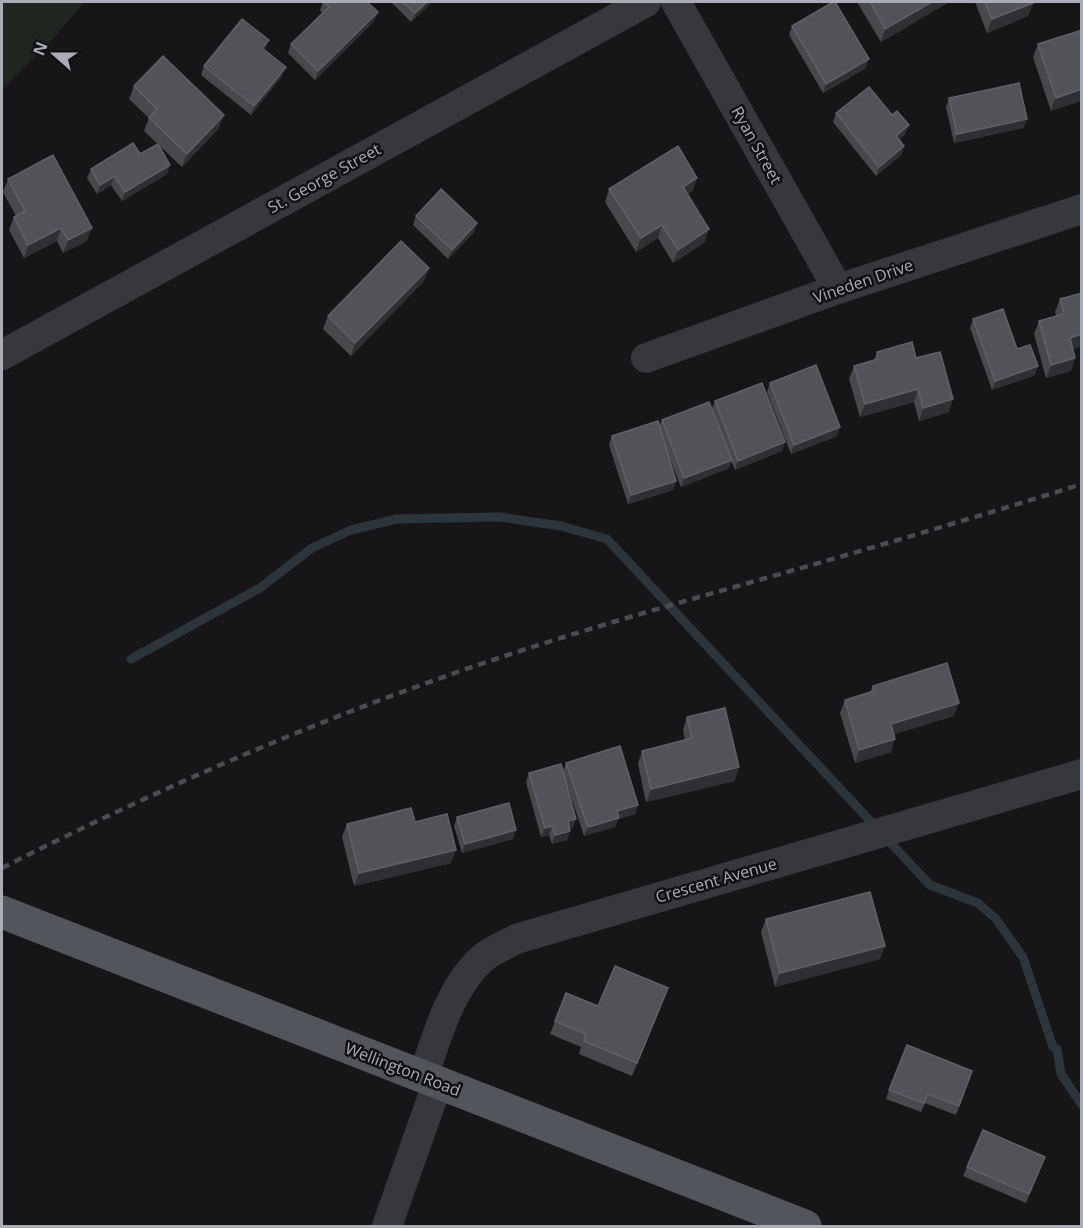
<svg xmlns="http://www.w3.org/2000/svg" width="1083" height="1228" font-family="'Open Sans',sans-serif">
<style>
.green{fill:#1e261f}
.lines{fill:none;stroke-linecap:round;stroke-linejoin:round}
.stream{stroke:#2c353c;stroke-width:9}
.minor{stroke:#37383d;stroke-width:30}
.major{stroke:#53555c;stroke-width:33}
.rail{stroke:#4a4c52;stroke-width:4.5;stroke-dasharray:8 6;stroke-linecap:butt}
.wall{fill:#47494d}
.shaded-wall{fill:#2f3033}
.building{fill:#525359;stroke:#5f6168;stroke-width:1.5}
.labels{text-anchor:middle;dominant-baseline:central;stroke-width:5;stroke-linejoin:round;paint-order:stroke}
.street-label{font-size:16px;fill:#a8adb8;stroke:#111113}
</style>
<rect width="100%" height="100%" fill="#161618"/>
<!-- green -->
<polygon class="green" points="2,2 84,2 51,41 2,89"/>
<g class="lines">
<!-- stream -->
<polyline class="stream" points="131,659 260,588 312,548 351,530 397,519 500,517 561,526 607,539 930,885 978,903 996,919 1023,957 1053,1047 1057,1049 1061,1074 1082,1105"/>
<!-- minor -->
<g class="minor">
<polyline points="676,2 838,289"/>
<polyline points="2,355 646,2"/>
<polyline points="646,358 838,289 1082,209"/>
<path d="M423 1077C437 1037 450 986 484 957 493 950 506 945 516 939L1082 774"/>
<polyline points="387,1226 438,1082"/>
</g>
<!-- major -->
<polyline class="major" points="2,912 805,1226"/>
<!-- rail -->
<path class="rail" d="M2 868C169 783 344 708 523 650 603 624 685 601 766 578 872 548 977 517 1082 484"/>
</g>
<!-- wall -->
<g class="wall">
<polygon points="323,2 374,21 315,80 288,53 291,44 322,13 320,10"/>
<polygon points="391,2 432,2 411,22"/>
<polygon points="857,2 949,2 881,42"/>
<polygon points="975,2 1032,2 1033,3 1028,16 987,33"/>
<polygon points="792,26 866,68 823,93 789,35"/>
<polygon points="1082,30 1051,111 1033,57 1038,44"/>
<polygon points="265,49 265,51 282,76 251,115 201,75 204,66"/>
<polygon points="134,86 219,128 182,167 144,131 149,118 129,99"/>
<polygon points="949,98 1027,119 1023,128 954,143 946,107"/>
<polygon points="836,113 892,115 905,134 899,140 904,146 901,155 876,176 833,122"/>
<polygon points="140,154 167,174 122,201 111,185 97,194 87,178 91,169"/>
<polygon points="8,179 87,241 63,253 57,241 24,258 9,230 14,217 16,216 3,192"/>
<polygon points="609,189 693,191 687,194 709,229 704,243 673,263 658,238 636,252 605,202"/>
<polygon points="416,216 474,232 448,259 413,225"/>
<polygon points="424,281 351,356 323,329 328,316"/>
<polygon points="1082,293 1082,346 1073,349 1071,371 1046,378 1034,334 1039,321 1056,316 1055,312 1060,299"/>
<polygon points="973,319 1017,349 1035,375 992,390 970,328"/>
<polygon points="877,352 916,358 949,412 919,421 914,402 860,417 849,379 854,366 874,360"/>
<polygon points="770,383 837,436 791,454 767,392"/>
<polygon points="715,401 782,451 735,470 731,461 729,468 681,487 668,454 676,481 673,490 628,504 609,445 612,436 659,426 662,420 712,408"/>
<polygon points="873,686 954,716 894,734 891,752 855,763 840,713 845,700 870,692"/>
<polygon points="687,717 735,781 646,802 638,764 642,751 685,740 683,730"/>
<polygon points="566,763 635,814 618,819 615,827 584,836 565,778 573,828 570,828 567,840 552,844 549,835 541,837 526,782 529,773 563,771"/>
<polygon points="457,817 513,839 462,853 454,826"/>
<polygon points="415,822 451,863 354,886 342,837 347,824"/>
<polygon points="766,919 880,959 775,987 761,932"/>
<polygon points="663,1001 632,1076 579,1054 581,1047 550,1034 555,1021 598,1006"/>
<polygon points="972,1071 956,1115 925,1103 921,1112 886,1099 889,1090"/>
<polygon points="1045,1157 1026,1203 963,1176 967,1167"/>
</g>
<!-- shaded-wall -->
<g class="shaded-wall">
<polygon points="427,2 432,2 411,22 415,13"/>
<polygon points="932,2 949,2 881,42 885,29"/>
<polygon points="1033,3 1028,16 987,33 992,19"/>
<polygon points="378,12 374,21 315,80 318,71"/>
<polygon points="269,40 265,49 259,57 262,48"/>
<polygon points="869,59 866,68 823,93 826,84"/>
<polygon points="286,67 282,76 251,115 254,106"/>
<polygon points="1082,89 1082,101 1051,111 1056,98"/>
<polygon points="224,115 219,128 182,167 187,154"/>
<polygon points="1027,119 1023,128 954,143 957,134"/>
<polygon points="909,125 905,134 893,145 896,136"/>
<polygon points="904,146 901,155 876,176 879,167"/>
<polygon points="170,165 167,174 122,201 125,192"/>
<polygon points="115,176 111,185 97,194 100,185"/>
<polygon points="697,178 693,191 678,200 683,187"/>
<polygon points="477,223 474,232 448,259 452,250"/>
<polygon points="662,225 658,238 636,252 641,238"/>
<polygon points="61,228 57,241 24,258 28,245"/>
<polygon points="92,228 87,241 63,253 68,240"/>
<polygon points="709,229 704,243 673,263 678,250"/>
<polygon points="429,268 424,281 351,356 355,343"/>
<polygon points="1082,334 1082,346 1065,351 1070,338"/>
<polygon points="1075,358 1071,371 1046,378 1051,365"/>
<polygon points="1038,366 1035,375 992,390 995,381"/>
<polygon points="918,389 914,402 860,417 865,404"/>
<polygon points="953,399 949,412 919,421 923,408"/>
<polygon points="840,427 837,436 791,454 794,445"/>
<polygon points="785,442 782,451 735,470 738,461"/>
<polygon points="732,460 729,468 681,487 684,478"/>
<polygon points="676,481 673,490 628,504 631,495"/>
<polygon points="959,703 954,716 886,737 891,724"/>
<polygon points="895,739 891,752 855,763 859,750"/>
<polygon points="739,767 735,781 646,802 651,789"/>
<polygon points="638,805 635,814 618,819 615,827 584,836 588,827 617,811"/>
<polygon points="576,819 573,828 564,830 568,821"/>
<polygon points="552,826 549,835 541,837 545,828"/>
<polygon points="516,830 513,839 462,853 465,844"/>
<polygon points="570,831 567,840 552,844 555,835"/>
<polygon points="456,850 451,863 354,886 359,873"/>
<polygon points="885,946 880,959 775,987 780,973"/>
<polygon points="668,988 663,1001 632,1076 637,1063"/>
</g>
<!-- building -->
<g class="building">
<polygon points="323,2 367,2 378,12 318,71 291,44 329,7"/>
<polygon points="403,2 427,2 415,13"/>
<polygon points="833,2 835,2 869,59 826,84 792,26"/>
<polygon points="870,2 932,2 885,29"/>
<polygon points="985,2 1032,2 1033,3 992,19"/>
<polygon points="242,19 269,40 262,48 286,67 254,106 204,66"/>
<polygon points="1082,30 1082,89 1056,98 1038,44"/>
<polygon points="163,56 224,115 187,154 149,118 157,109 134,86"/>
<polygon points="1019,83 1027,119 957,134 949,98"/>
<polygon points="869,87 892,115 897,111 909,125 896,136 904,146 879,167 836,113"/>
<polygon points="133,143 140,154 158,144 170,165 125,192 115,176 100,185 91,169"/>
<polygon points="678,146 697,178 683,187 709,229 678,250 662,225 641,238 609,189"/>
<polygon points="53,155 92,228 68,240 61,228 28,245 14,217 25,211 8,179"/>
<polygon points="441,189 477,223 452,250 416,216"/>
<polygon points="401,241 429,268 355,343 328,316"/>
<polygon points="1082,293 1082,334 1070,338 1075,358 1051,365 1039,321 1064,314 1060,299"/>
<polygon points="1003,309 1017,349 1030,345 1038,366 995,381 973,319"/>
<polygon points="912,342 916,358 940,352 953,399 923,408 918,389 865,404 854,366 878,359 877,352"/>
<polygon points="816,365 840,427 794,445 770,383"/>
<polygon points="762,383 785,442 738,461 715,401"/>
<polygon points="709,402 732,460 684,478 662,420"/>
<polygon points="658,421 676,481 631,495 612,436"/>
<polygon points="947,663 959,703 891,724 895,739 859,750 845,700 874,691 873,686"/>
<polygon points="725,708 739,767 651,789 642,751 692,738 687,717"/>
<polygon points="620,746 638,805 617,811 619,818 588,827 566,763"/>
<polygon points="561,764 576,819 568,821 570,831 555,835 552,826 545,828 529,773"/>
<polygon points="509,803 516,830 465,844 457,817"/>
<polygon points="411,808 415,822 447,814 456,850 359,873 347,824"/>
<polygon points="870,892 885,946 780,973 766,919"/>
<polygon points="615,966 668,988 637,1063 584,1041 586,1034 555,1021 566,993 598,1006"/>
<polygon points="907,1045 972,1071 959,1106 928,1094 924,1103 889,1090"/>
<polygon points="983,1130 1045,1157 1029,1194 967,1167"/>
</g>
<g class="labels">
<!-- street labels -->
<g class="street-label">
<text transform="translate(757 145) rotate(61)">Ryan Street</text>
<text transform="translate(324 178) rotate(-29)">St. George Street</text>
<text transform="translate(863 281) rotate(-19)">Vineden Drive</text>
<text transform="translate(716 880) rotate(-16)">Crescent Avenue</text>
<text transform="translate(403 1069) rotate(21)">Wellington Road</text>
</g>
</g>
<!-- border -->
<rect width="1083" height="1228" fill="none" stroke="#a8adb8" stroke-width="6"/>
<!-- north arrow -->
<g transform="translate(54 54) rotate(291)" stroke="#111113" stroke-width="4.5" paint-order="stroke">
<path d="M0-4.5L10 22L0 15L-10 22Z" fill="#a8adb8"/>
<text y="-9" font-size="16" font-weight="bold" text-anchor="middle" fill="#a8adb8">N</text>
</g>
</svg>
